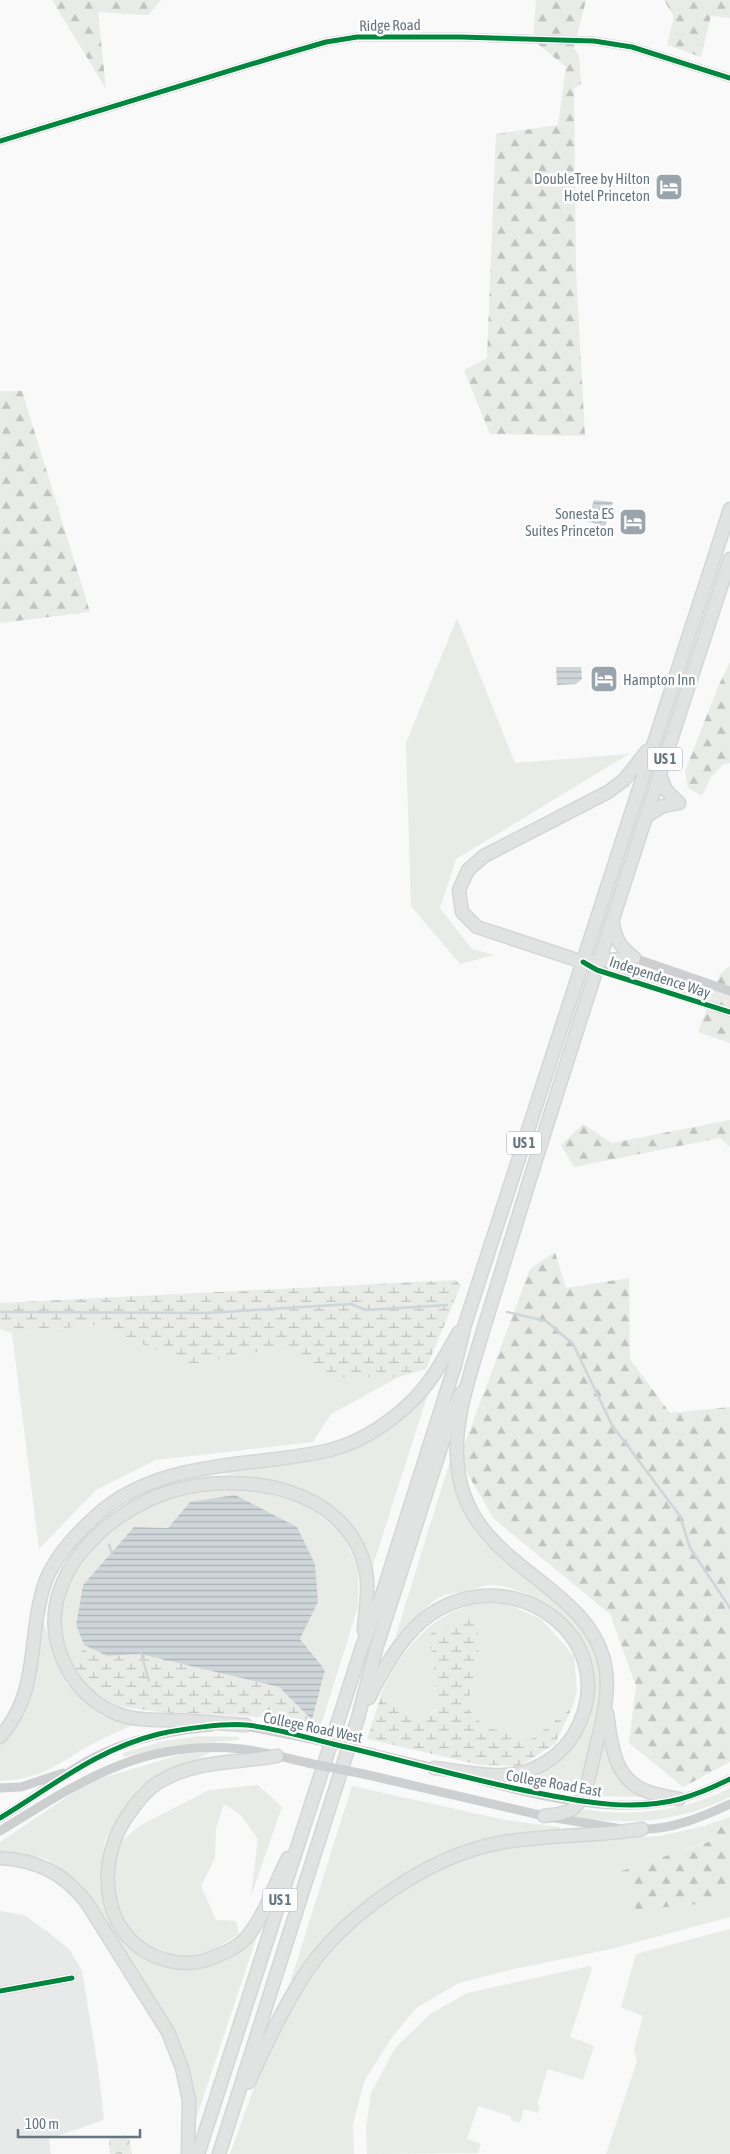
<svg xmlns="http://www.w3.org/2000/svg" width="730" height="2154" font-family="'Asap Condensed',sans-serif">
<style>
.built{fill:#e8e9e9}
.grass{fill:#e8ebe6}
.forest{fill:url(#forest-firs)}
.wetland{fill:url(#wetland-marsh)}
.park{fill:url(#park-crowns)}
.water{fill:url(#water-rules)}
.lines{fill:none;stroke-linecap:round;stroke-linejoin:round}
.stream{stroke:#ced6d9;stroke-width:2.5}
.highway-casing{stroke:#d5d6d6;stroke-width:15}
.minor{stroke:#cecfd0;stroke-width:9}
.highway{stroke:#e1e2e2;stroke-width:12}
.minor-bridge{stroke:#cecfd0;stroke-width:9}
.cycleway-casing{stroke:#fff;stroke-width:8}
.cycleway{stroke:#00873e;stroke-width:5}
.labels{text-anchor:middle;dominant-baseline:central;stroke-width:5;stroke-linejoin:round;paint-order:stroke}
.shield{fill:#fff;stroke:#939fa8;stroke-width:1}
.shield-label{font-size:14px;font-weight:bold;fill:#657683}
.street-label{font-size:15px;fill:#657683;stroke:#fff}
.poi-label{font-size:15px;fill:#657683;stroke:#fff;text-anchor:end}
</style>
<defs>
<pattern id="forest-firs" width="22" height="20" patternUnits="userSpaceOnUse" patternTransform="scale(1.25)"><rect width="22" height="20" fill="#e8ebe6"/><path d="M5 1l3.5 6h-7zM16 11l3.5 6h-7z" fill="#c0c3c0"/></pattern>
<pattern id="wetland-marsh" width="20" height="14" patternUnits="userSpaceOnUse" patternTransform="scale(1.25)"><rect width="20" height="14" fill="#e8ebe6"/><path d="M1 5h8M5 5V1M11 12h8M15 12V8" fill="none" stroke="#c0c3c0"/></pattern>
<pattern id="park-crowns" width="20" height="18" patternUnits="userSpaceOnUse" patternTransform="scale(1.25)"><rect width="20" height="18" fill="#e8ebe6"/><path d="M2 6a3 3 0 1 1 6 0M12 15a3 3 0 1 1 6 0" fill="none" stroke="#c0c3c0"/></pattern>
<pattern id="water-rules" width="6" height="5" patternUnits="userSpaceOnUse" patternTransform="scale(1.25)"><rect width="6" height="5" fill="#ced6d9"/><path d="M0 2.5h6" fill="none" stroke="#abb2b5"/></pattern>
</defs>
<rect width="100%" height="100%" fill="#f9f9f9"/>
<!-- built -->
<polygon class="built" points="0,1911 24,1915 48,1932 70,1950 82,1971 98,2067 104,2120 49,2139 51,2154 0,2154"/>
<!-- grass -->
<g class="grass">
<polygon points="457,618 515,763 629,754 456,859 440,908 472,949 495,955 460,964 411,906 406,743"/>
<polygon points="94,1325 192,1364 280,1348 325,1377 399,1377 331,1414 313,1442 156,1460 96,1490 39,1549 12,1333"/>
<polygon points="430,1387 369,1578 345,1521 317,1496 274,1481 209,1471 356,1444 395,1425"/>
<path d="M450 1461C455 1484 460 1509 473 1529 512 1585 603 1608 601 1690 600 1718 589 1747 583 1775L579 1785 572 1792 508 1782C519 1775 535 1774 547 1768 556 1764 564 1756 571 1749 627 1684 572 1596 496 1585 487 1584 475 1589 466 1591 458 1593 447 1593 440 1597 428 1603 406 1627 395 1638Z"/>
<polygon points="236,1485 305,1504 342,1533 358,1568 358,1607 321,1725 312,1720 325,1670 300,1639 318,1602 190,1502 168,1528 134,1527 83,1585 76,1625 84,1645 73,1672 59,1640 61,1594 105,1533 171,1494"/>
<path d="M507 1604 541 1619 574 1656 577 1691 572 1708 530 1740 484 1726 467 1708 481 1640 430 1634 438 1709 416 1721 382 1692C399 1654 427 1619 468 1606 479 1602 495 1604 507 1604Z"/>
<path d="M43 1622 67 1684 102 1716 138 1723C121 1731 102 1738 85 1748 54 1767 39 1779 0 1781V1740L16 1727 33 1677Z"/>
<polygon points="605,1733 641,1796 641,1797 593,1796"/>
<polygon points="200,1736 239,1737 239,1740 172,1746 124,1757 123,1753 164,1741"/>
<polygon points="211,1752 139,1788 105,1839 100,1879 105,1910 117,1932 137,1953 168,1965 215,1963 257,1936 194,2125 171,2029 79,1882 45,1858 0,1851 0,1842 89,1782 182,1754"/>
<polygon points="258,1785 282,1807 251,1896 258,1839 241,1815 224,1804 216,1829 215,1858 201,1886 216,1920 236,1921 239,1934 210,1952 181,1958 137,1941 112,1896 117,1845 139,1826 209,1790"/>
<polygon points="352,1786 505,1820 560,1827 560,1830 490,1839 416,1867 335,1931 290,1983"/>
<path d="M730 1788V1797C675 1823 630 1826 570 1816L580 1809C631 1817 684 1812 730 1788Z"/>
<polygon points="704,1826 715,1839 621,1871 636,1909 730,1901 730,1917 611,1949 514,1969 459,1983 416,2008 390,2040 364,2082 353,2125 354,2154 230,2154 263,2063 294,2001 314,1973 352,1928 413,1882 478,1852 561,1841 660,1836"/>
<polygon points="730,1929 730,2154 606,2154 637,2061 634,2050 643,2016 621,2007 636,1954"/>
<polygon points="590,1966 592,1969 570,2037 590,2044 594,2047 583,2080 548,2069 537,2104 540,2105 538,2113 524,2109 520,2123 511,2120 511,2116 478,2106 467,2139 481,2144 478,2153 367,2154 366,2127 371,2093 395,2048 429,2015 467,1993"/>
</g>
<!-- forest -->
<g class="forest">
<polygon points="52,0 161,0 148,15 98,12 106,89"/>
<polygon points="536,0 586,0 574,48 579,55 581,85 574,88 576,271 585,436 490,434 464,370 487,358 496,134 558,125 566,67 533,40"/>
<polygon points="664,0 730,0 730,18 711,16 701,57 667,45 674,17"/>
<polygon points="0,391 22,391 90,612 0,623"/>
<polygon points="730,662 730,763 723,764 711,777 702,796 688,788 685,771 718,687"/>
<polygon points="730,966 730,1043 698,1032 720,974"/>
<polygon points="730,1120 730,1147 720,1138 574,1167 561,1145 583,1124 612,1143"/>
<polygon points="555,1252 566,1288 629,1278 630,1359 670,1413 730,1407 730,1762 683,1787 629,1743 636,1686 610,1614 494,1519 466,1471 461,1454 530,1269"/>
<polygon points="730,1817 730,1901 636,1910 621,1871 714,1840 704,1826"/>
</g>
<!-- wetland -->
<g class="wetland">
<polygon points="455,1280 461,1285 426,1369 399,1377 325,1377 280,1348 192,1364 94,1325 12,1333 0,1329 0,1303"/>
<polygon points="467,1616 471,1619 481,1640 467,1708 484,1726 530,1740 572,1708 555,1744 519,1766 480,1765 367,1739 382,1692 416,1721 438,1710 430,1634"/>
<polygon points="84,1645 107,1656 140,1654 279,1687 312,1720 321,1725 319,1729 259,1717 158,1712 118,1706 90,1689 73,1672"/>
</g>
<!-- park -->
<polygon class="park" points="125,2135 129,2137 132,2154 110,2154 109,2142 110,2138"/>
<!-- water -->
<g class="water">
<polygon points="594,500 613,502 605,527 587,521"/>
<polygon points="556,667 581,667 582,679 576,684 557,685"/>
<polygon points="235,1495 297,1527 315,1564 318,1602 300,1639 325,1670 312,1720 279,1687 140,1654 107,1656 84,1645 76,1625 83,1585 134,1527 168,1528 190,1502"/>
</g>
<g class="lines">
<!-- stream -->
<g class="stream">
<polyline points="0,1312 207,1313 351,1304 366,1310 447,1305"/>
<polyline points="507,1312 546,1321 573,1344 612,1425 680,1516 690,1548 730,1608"/>
<polyline points="109,1545 112,1553"/>
<polyline points="141,1653 149,1681"/>
</g>
<defs>
<g id="highway">
<polyline points="660,775 666,790 679,803"/>
<polyline points="647,816 663,806 679,803"/>
<path d="M613 923C615 940 621 947 634 958"/>
<polyline points="634,958 583,962 477,927 462,912 459,890 468,870 484,856 608,792 624,780 647,751"/>
<path d="M369 1698C383 1669 404 1632 431 1614 518 1557 627 1644 574 1734 563 1752 545 1766 524 1772 496 1780 462 1771 434 1768"/>
<path d="M607 1713C611 1741 613 1779 646 1791 656 1795 668 1797 679 1799"/>
<path d="M246 1725C227 1724 208 1722 189 1721 164 1719 134 1723 111 1711 84 1698 66 1674 58 1646 38 1575 109 1510 172 1491 241 1471 345 1486 365 1567 370 1587 365 1611 364 1631"/>
<path d="M0 1737C42 1690 26 1635 46 1580 56 1555 77 1533 97 1515 147 1470 214 1467 277 1459 298 1456 320 1454 340 1447 367 1438 390 1422 410 1403 431 1384 445 1356 459 1332"/>
<path d="M277 1756C234 1764 195 1759 156 1784 143 1793 133 1807 124 1821 94 1869 104 1944 166 1960 183 1965 198 1964 214 1957 225 1953 238 1947 246 1938 266 1915 274 1884 288 1858"/>
<path d="M544 1816C553 1815 564 1814 571 1810 586 1801 589 1775 593 1760 599 1731 610 1701 606 1671 593 1578 460 1570 457 1456 455 1416 471 1372 482 1334 495 1292 508 1250 521 1208 588 991 660 775 730 559"/>
<path d="M0 1858C37 1860 64 1873 87 1903L168 2032 182 2068 189 2100 188 2154"/>
<path d="M249 2082C265 2046 282 2010 303 1977 341 1917 428 1856 499 1843 546 1834 594 1837 642 1829"/>
<polyline points="198,2154 362,1647 381,1598 455,1365 465,1324 730,509"/>
<polyline points="219,2154 358,1718 376,1649 453,1410 461,1393"/>
</g>
</defs>
<!-- highway casing -->
<use href="#highway" class="highway-casing"/>
<!-- minor -->
<g class="minor">
<polyline points="0,141 278,56 326,42 357,37 461,37 594,41 632,47 730,78"/>
<polyline points="634,958 730,991"/>
<polyline points="592,967 730,1012"/>
<polyline points="240,1725 316,1740"/>
<polyline points="373,1753 439,1769"/>
<polyline points="364,1774 544,1816 616,1828"/>
<path d="M468 1777C532 1795 615 1816 680 1799 698 1794 714 1787 730 1779"/>
<polyline points="0,1788 21,1787 63,1773"/>
<path d="M0 1818C26 1803 49 1785 74 1769 115 1742 164 1731 212 1727"/>
<path d="M637 1829C669 1831 702 1817 730 1804"/>
<path d="M0 1831C80 1782 141 1739 241 1749 263 1751 286 1758 308 1763"/>
<polyline points="0,1991 72,1978"/>
</g>
<!-- highway -->
<use href="#highway" class="highway"/>
<!-- minor-bridge -->
<g class="minor-bridge">
<polyline points="316,1740 373,1753"/>
<polyline points="308,1763 364,1774"/>
</g>
<defs>
<g id="cycleway">
<polyline points="0,141 278,56 326,42 357,37 461,37 594,41 632,47 730,78"/>
<polyline points="583,962 597,970 730,1012"/>
<path d="M0 1818C53 1786 97 1749 159 1734 181 1729 224 1723 247 1725 275 1728 305 1737 333 1744 403 1760 472 1781 543 1794 588 1803 635 1811 680 1799 698 1794 714 1787 730 1779"/>
<polyline points="0,1991 72,1978"/>
</g>
</defs>
<!-- cycleway casing -->
<use href="#cycleway" class="cycleway-casing"/>
<!-- cycleway -->
<use href="#cycleway" class="cycleway"/>
</g>
<!-- icons -->
<defs>
<symbol id="hotel-square" viewBox="-11 -11 22 22"><rect x="-9" y="-9" width="18" height="18" rx="4" fill="#99a4ac" stroke="#fff"/><path d="M-6-4.5h1.5V1H6V5H4.5V3h-9V5H-6ZM-4 0a1.8 1.8 0 1 1 3.6 0ZM.5 0V-2.5h3Q6-2.5 6 0Z" fill="#fff"/></symbol>
</defs>
<g fill-rule="evenodd">
<use href="#hotel-square" x="653" y="171" width="32" height="32"/>
<use href="#hotel-square" x="617" y="506" width="32" height="32"/>
<use href="#hotel-square" x="588" y="663" width="32" height="32"/>
</g>
<g class="labels">
<!-- shield labels -->
<g class="shield">
<rect x="647.5" y="747.5" width="35" height="23" rx="4"/>
<rect x="506.5" y="1131.5" width="35" height="23" rx="4"/>
<rect x="262.5" y="1888.5" width="35" height="23" rx="4"/>
</g>
<g class="shield-label">
<text x="665" y="759">US 1</text>
<text x="524" y="1143">US 1</text>
<text x="280" y="1900">US 1</text>
</g>
<!-- street labels -->
<g class="street-label">
<text transform="translate(390 25) rotate(-1)">Ridge Road</text>
<text transform="translate(660 977) rotate(18)">Independence Way</text>
<text transform="translate(313 1727) rotate(12)">College Road West</text>
<text transform="translate(554 1783) rotate(10)">College Road East</text>
</g>
<!-- poi labels -->
<g class="poi-label">
<text x="650" y="178">DoubleTree by Hilton<tspan x="650" dy="17">Hotel Princeton</tspan></text>
<text x="614" y="513">Sonesta ES<tspan x="614" dy="17">Suites Princeton</tspan></text>
<text x="623" y="679" text-anchor="start">Hampton Inn</text>
</g>
</g>
<!-- scale -->
<path d="M18 2129v8h122v-8" fill="none" stroke="#657683" stroke-width="2.5"/>
<text x="25" y="2129" font-size="15" fill="#657683" stroke="#ffffff" stroke-width="4" paint-order="stroke">100 m</text>
</svg>
